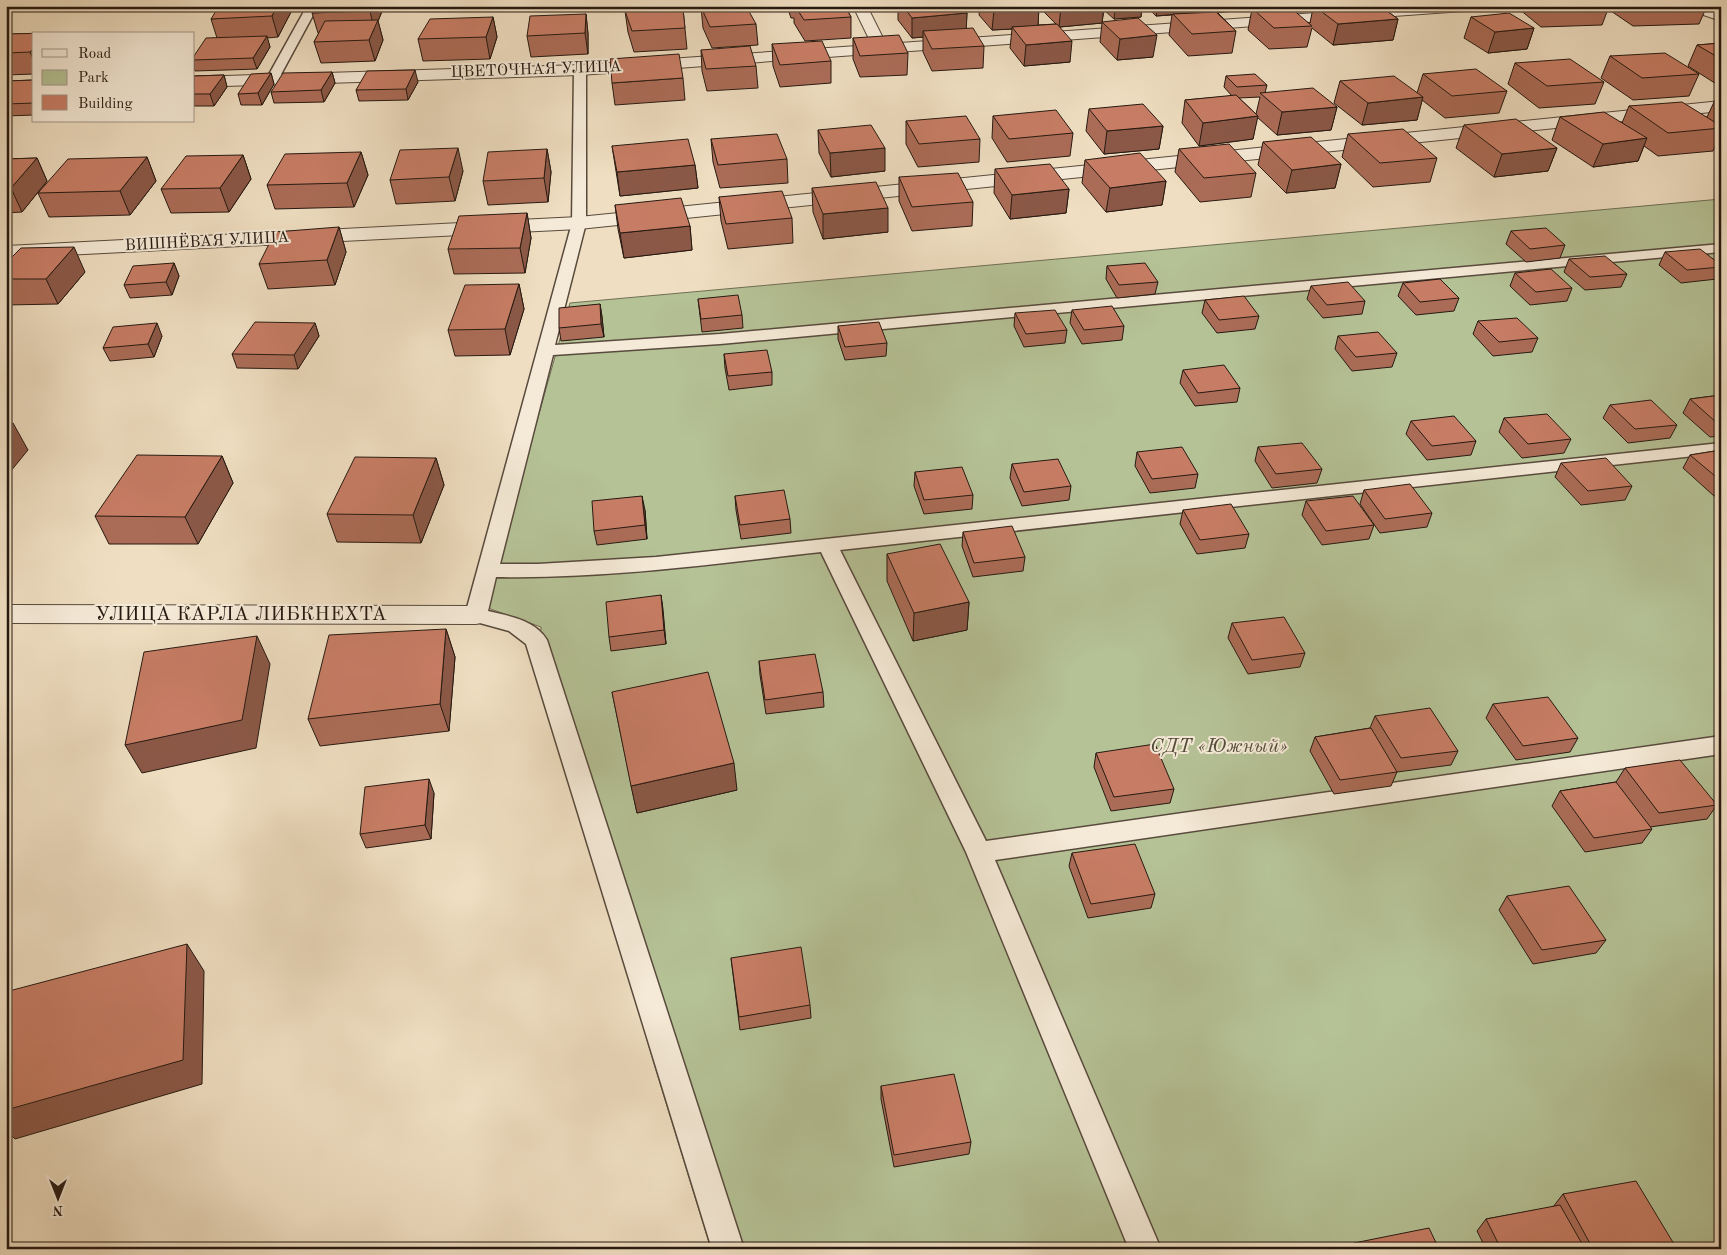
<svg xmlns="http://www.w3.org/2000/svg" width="1727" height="1255" font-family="'Old Standard TT',serif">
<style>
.green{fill:#b5c296;stroke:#6e6e54}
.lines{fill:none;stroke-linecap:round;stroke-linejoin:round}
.lane-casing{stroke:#584a3d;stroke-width:3}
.street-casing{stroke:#584a3d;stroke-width:2}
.lane{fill:#f5ead7;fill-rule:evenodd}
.street{fill:#f5ead7;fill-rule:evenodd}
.wall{fill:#ab6c57;stroke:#261911;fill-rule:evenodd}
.shaded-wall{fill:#8b5847;stroke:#261911}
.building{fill:#c77d65;stroke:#261911}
.labels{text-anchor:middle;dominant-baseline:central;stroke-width:4;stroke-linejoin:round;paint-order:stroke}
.far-street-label{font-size:16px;fill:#261911;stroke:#f5ead7}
.street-label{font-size:20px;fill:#261911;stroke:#f5ead7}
.park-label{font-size:20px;font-style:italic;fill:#514c39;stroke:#f5ead7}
</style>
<rect width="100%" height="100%" fill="#efdec1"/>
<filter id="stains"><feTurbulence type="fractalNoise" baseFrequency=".004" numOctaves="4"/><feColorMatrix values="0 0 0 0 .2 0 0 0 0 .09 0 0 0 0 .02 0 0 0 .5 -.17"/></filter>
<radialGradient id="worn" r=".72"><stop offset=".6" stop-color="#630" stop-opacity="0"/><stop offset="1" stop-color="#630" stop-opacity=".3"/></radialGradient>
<!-- green -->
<polygon class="green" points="1721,199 1721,1249 711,1249 655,1067 539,671 541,627 485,607 570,303"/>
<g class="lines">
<defs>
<g id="lane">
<polygon points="307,6 318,6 279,78 277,81 269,81 267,78"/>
<path d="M580 66 586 70V223L555 345 720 334 1721 244V252L720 344 553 355 500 564H538L656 557 1721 443V453L840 550 986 841 1721 736V754L995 860 1161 1249H1129L966 852 821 552C713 564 605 579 496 577L488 611C509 616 535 620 547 640L744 1249H712L526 644 509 631 469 620 465 615 572 223 574 70Z"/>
</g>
<g id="street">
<polygon points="853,6 867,6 886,44 1414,6 1484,6 1477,10 580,75 194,87 194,77 580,65 872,45"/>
<polygon points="1684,6 1705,6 1721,12 1721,21 1686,9"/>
<polygon points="1721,101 1721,111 579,229 6,258 6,246 579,217"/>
<polygon points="6,605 476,606 486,608 490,615 486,622 476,624 6,623"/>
</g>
</defs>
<!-- lane casing -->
<use href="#lane" class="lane-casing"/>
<!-- street casing -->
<use href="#street" class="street-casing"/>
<!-- lane -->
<use href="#lane" class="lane"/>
<!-- street -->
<use href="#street" class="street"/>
</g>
<!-- wall -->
<g class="wall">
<polygon points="787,6 845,6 851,17 851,38 805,41 794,23 794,18 791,18"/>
<polygon points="898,6 962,6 967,13 966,29 984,46 983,68 932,71 923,52 923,37 912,38 898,20"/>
<polygon points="980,6 1039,6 1038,25 1056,24 1042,10 1042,6 1142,6 1141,17 1114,19 1104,10 1102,22 1153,57 1117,60 1100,42 1102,23 1060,27 1070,62 1024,66 1010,48 1012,29 992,30 979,15"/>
<polygon points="1146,6 1202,6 1201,12 1214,12 1208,6 1264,6 1263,8 1310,23 1313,8 1297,9 1292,6 1380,6 1398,19 1393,40 1333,45 1312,28 1307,47 1269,49 1248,30 1252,9 1217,12 1236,31 1232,53 1188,56 1169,35 1172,15 1156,16"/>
<polygon points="1520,6 1707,6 1699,24 1633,26 1608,9 1602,25 1541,27 1519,9"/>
<polygon points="701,7 756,24 758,45 712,48 703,28"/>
<polygon points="383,9 378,21 383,40 375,61 321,63 314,42 319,33 318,33 312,13"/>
<polygon points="683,9 687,49 634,52 628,32 625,11"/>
<polygon points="291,12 278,37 267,38 270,47 257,69 195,71 194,69 194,56 217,38 211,19"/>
<polygon points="586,14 588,34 588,54 531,57 527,36"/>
<polygon points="493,17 497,37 490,59 423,61 418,39"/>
<polygon points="1471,17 1534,28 1527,49 1488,53 1464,38"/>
<polygon points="6,34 34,34 34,74 6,75"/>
<polygon points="853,38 908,53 907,75 860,77 853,59"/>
<polygon points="1721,43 1721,87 1688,66 1697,45"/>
<polygon points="772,44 831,61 831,83 780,87 773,66"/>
<polygon points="701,50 756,66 758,88 707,91 702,71"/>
<polygon points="1610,56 1699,74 1689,96 1633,100 1601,78"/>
<polygon points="1515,63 1604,82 1595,104 1539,108 1508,84"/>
<polygon points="332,72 335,83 324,102 274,103 271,92"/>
<polygon points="271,73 274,84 262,105 241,105 238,94"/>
<polygon points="1423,74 1507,91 1499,113 1445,118 1422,100 1417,120 1362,125 1334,103 1340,81 1417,93"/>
<polygon points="224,75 227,87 214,106 194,106 194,76"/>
<path d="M1226 76 1267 85 1265 93 1337 107 1331 130 1277 135 1257 117 1253 139 1199 146 1182 123 1185 100 1232 96 1224 87ZM1260 97 1256 114 1239 98Z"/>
<polygon points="683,78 685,100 615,105 612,83"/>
<polygon points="34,80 34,115 6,116 6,81"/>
<polygon points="418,82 408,100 359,101 356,90"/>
<polygon points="1715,100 1721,100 1721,134 1713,151 1658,156 1644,146 1638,161 1593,167 1552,140 1560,117 1622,123 1629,106 1707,117"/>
<polygon points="1089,109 1163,126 1159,149 1104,154 1086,131"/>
<polygon points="993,116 1073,133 1070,156 1007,162 992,138"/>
<polygon points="906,121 980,139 979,162 918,167 906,144"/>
<polygon points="1464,125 1557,148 1548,171 1494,177 1456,148"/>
<polygon points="818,130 885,171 831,177 819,153"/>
<polygon points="1348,134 1437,158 1430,182 1373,187 1342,157"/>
<polygon points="711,139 787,159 788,183 720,188 713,162"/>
<polygon points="1263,142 1341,164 1335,188 1286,193 1258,165"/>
<polygon points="612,146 695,165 698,188 620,196"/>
<polygon points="547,149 551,172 548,202 488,205 483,181"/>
<polygon points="1179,149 1256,173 1251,197 1200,202 1175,172"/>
<polygon points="361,152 368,175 354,207 275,209 267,185"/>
<polygon points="243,155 251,179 229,212 171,213 161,189"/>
<polygon points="147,157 156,181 130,215 49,217 38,193"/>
<polygon points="37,158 47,181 22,212 6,213 6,159"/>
<polygon points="1085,160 1166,181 1162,205 1106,212 1082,183"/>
<polygon points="995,169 1069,189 1066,213 1010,219 994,193"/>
<polygon points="463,171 455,201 396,204 390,180"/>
<polygon points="899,177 973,202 972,226 912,231 899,201"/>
<polygon points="812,188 888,232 823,239 813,212"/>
<polygon points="719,197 792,218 793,243 728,249 721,221"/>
<polygon points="615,205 690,226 692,250 624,258 618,229"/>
<polygon points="527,213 531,238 525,273 454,274 448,249"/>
<polygon points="339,227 346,252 335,285 268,289 259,264"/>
<polygon points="1511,231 1565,245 1560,258 1526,262 1506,244"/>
<polygon points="1665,252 1721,265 1721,271 1717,279 1681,283 1659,265"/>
<polygon points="1569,259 1627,274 1621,287 1585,290 1564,272"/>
<polygon points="6,263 85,272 58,304 6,305"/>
<polygon points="174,263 179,276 172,295 130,298 124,285"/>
<polygon points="1107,266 1158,282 1155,294 1117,298 1106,279"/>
<polygon points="1515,273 1572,288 1567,301 1530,305 1510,286"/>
<polygon points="1403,283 1459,298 1454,311 1416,315 1398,296"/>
<polygon points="519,284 524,309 510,355 455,356 448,330"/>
<polygon points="1311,286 1365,301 1362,314 1323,318 1307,299"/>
<polygon points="698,299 742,315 743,328 702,332"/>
<polygon points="1205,300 1259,316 1255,329 1217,333 1202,313"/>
<polygon points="600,304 602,317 604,337 561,341 559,328"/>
<polygon points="1072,310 1124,326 1122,340 1082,344 1070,323"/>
<polygon points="1015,313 1067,330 1065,343 1024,347 1014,326"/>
<polygon points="1478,321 1538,338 1532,352 1493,356 1473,334"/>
<polygon points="315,323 319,336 298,369 237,368 232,354"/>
<polygon points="838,326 887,343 886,356 845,360 838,339"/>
<polygon points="162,336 154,357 110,361 103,348"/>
<polygon points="1338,336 1397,353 1392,367 1352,371 1335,349"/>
<polygon points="724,354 772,372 772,385 729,390 725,368"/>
<polygon points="1183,370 1240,388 1237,402 1195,406 1180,383"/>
<polygon points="1721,395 1721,436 1710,437 1683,413 1690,399"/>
<polygon points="1610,405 1677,425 1670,438 1628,443 1603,418"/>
<polygon points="1504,418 1571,439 1564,453 1522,458 1499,432"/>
<polygon points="1411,421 1476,441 1471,455 1427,460 1406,434"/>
<polygon points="1258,447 1322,469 1317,483 1272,488 1255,461"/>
<polygon points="1721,450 1721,495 1714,496 1683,468 1690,455"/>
<polygon points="1137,452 1198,474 1195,488 1150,493 1135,466"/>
<polygon points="222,456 233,483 198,544 109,544 95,516"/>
<polygon points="436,458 444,485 421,543 337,542 327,514"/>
<polygon points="1561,463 1632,486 1625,500 1581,505 1555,477"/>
<polygon points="1012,464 1071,486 1069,500 1022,506 1010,478"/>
<polygon points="915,472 973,495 972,509 924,514 914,486"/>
<polygon points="1364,490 1432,513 1427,527 1380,533 1360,504"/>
<polygon points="735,496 790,519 791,533 741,539 736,510"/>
<polygon points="1306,501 1374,525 1369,539 1322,545 1302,515"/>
<polygon points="645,510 647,539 597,545 594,531"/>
<polygon points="1183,510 1249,534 1245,548 1197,554 1180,524"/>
<polygon points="963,532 1025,557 1023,571 973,577 962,546"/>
<polygon points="887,554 969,602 967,630 913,641 887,581"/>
<polygon points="661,595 666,644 611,651 609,637"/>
<polygon points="1232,623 1305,653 1300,667 1248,674 1228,638"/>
<polygon points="446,629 455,657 449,731 320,746 308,719"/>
<polygon points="759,661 823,692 824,707 766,714 760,675"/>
<polygon points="612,692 737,790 637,813"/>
<polygon points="1493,704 1578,738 1570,752 1516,760 1486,718"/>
<polygon points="1375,716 1458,751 1451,765 1397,772 1391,786 1334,794 1310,751 1315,737 1370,728"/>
<polygon points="1096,753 1174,789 1170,803 1111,811 1094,767"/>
<polygon points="1625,768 1717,805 1707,819 1650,827 1652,829 1642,843 1585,852 1552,806 1560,791 1616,782"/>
<polygon points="434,793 431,839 366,848 360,834"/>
<polygon points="1072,853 1155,894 1151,908 1088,918 1069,866"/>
<polygon points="1507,896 1606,940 1596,953 1533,964 1499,910"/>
<polygon points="731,958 810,1005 811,1018 740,1030"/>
<polygon points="881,1086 971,1142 969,1154 894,1167 881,1099"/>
<polygon points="1721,1182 1721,1190 1718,1185"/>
<polygon points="1563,1194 1677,1249 1486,1249 1477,1231 1486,1219 1553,1207"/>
<polygon points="1354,1243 1439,1249 1350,1249"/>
</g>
<!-- shaded-wall -->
<g class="shaded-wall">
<polygon points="277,6 290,6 291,12 278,37 272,16"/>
<polygon points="371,6 382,6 383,9 378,21 383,40 375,61 369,40 374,29 370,11"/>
<polygon points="1039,6 1038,27 1012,27 1012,29 992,30 994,10"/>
<polygon points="1061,6 1104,6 1102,23 1059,27"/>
<polygon points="1142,6 1141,17 1114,19 1115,9"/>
<polygon points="1158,6 1202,6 1201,12 1156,16"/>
<polygon points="1217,6 1264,6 1263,8 1216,13"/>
<polygon points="1297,6 1313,6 1313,8 1297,9"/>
<polygon points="967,13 966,34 923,31 923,37 912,38 912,18"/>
<polygon points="586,14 588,34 588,54 585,33"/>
<polygon points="493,17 497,37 490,59 486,37"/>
<polygon points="1398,19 1393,40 1333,45 1338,24"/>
<polygon points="1534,28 1527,49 1488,53 1495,32"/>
<polygon points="1157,35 1153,57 1117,60 1120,39"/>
<polygon points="267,36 270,47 257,69 253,58"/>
<polygon points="1072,41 1070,62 1024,66 1026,45"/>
<polygon points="34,48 34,61 30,52"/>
<polygon points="415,70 418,82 408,100 406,89"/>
<polygon points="332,72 335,83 324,102 321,90"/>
<polygon points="271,73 274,84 262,105 258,93"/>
<polygon points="224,75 227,87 214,106 210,94"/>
<polygon points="1423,97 1417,120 1362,125 1368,103"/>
<polygon points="1337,107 1331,130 1277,135 1282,112"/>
<polygon points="1258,116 1253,139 1199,146 1203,123"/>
<polygon points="1163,126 1159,149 1104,154 1107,131"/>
<polygon points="1647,138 1638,161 1593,167 1603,144"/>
<polygon points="458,148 463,171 455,201 449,177"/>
<polygon points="885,148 885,171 831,177 830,153"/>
<polygon points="1557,148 1548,171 1494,177 1502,154"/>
<polygon points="547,149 551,172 548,202 544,178"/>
<polygon points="361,152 368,175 354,207 347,183"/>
<polygon points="243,155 251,179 229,212 220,188"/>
<polygon points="147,157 156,181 130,215 120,191"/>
<polygon points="37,158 47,181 22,212 11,188"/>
<polygon points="1341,164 1335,188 1286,193 1292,170"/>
<polygon points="695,165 698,188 620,196 617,172"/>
<polygon points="1166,181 1162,205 1106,212 1110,188"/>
<polygon points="1069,189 1066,213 1010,219 1012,195"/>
<polygon points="888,208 888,232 823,239 823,214"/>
<polygon points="527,213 531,238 525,273 520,248"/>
<polygon points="690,226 692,250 624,258 620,233"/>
<polygon points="339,227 346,252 335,285 327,260"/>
<polygon points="74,247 85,272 58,304 46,279"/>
<polygon points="174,263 179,276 172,295 166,282"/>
<polygon points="519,284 524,309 510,355 505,329"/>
<polygon points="600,304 602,317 604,337 601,324"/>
<polygon points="157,323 162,336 154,357 148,344"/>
<polygon points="315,323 319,336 298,369 294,355"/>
<polygon points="13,423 28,450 6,477 6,431"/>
<polygon points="222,456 233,483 198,544 185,517"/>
<polygon points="436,458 444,485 421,543 413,515"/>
<polygon points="1721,484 1721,495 1714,496"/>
<polygon points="642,496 645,510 647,539 645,525"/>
<polygon points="661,595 663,609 666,644 664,630"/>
<polygon points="969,602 967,630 913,641 914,613"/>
<polygon points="446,629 455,657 449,731 440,704"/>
<polygon points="257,636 270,664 256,748 142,773 125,745"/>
<polygon points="734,763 737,790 637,813 631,786"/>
<polygon points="429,779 434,793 431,839 425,825"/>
<polygon points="187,944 204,971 202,1084 15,1139 6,1130 6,1110"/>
</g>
<!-- building -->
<g class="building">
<polygon points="219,6 277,6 272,16 211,19"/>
<polygon points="315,6 371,6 370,11 312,13"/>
<polygon points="723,6 746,6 756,24 710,27 701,7"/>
<polygon points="795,6 845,6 851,17 804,20"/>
<polygon points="903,6 962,6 967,13 912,18"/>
<polygon points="991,6 1037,6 994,10"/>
<polygon points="1112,6 1142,6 1115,9"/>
<polygon points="1314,6 1380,6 1398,19 1338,24"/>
<polygon points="1290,7 1312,26 1274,28 1253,9"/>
<polygon points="683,9 685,28 632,31 625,11"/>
<polygon points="1216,12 1236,31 1192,34 1173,14"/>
<polygon points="1509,13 1534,28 1495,32 1471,17"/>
<polygon points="586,14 585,33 527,36 530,16"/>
<polygon points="493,17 486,37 418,39 430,19"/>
<polygon points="1138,18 1157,35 1120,39 1102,22"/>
<polygon points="378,20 369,40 314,42 325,21"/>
<polygon points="1057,24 1072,41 1026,45 1012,27"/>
<polygon points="973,28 984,46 932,49 923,31"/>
<polygon points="49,33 48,34 34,34 34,48 30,52 6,53 6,34"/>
<polygon points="899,35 908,53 860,56 853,38"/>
<polygon points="267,36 253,58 194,60 194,56 206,38"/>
<polygon points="822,41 831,61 780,65 772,44"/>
<polygon points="1721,43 1721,59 1697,45"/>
<polygon points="750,46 756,66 706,69 701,50"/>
<polygon points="1665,53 1699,74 1642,78 1610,56"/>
<polygon points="679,54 683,78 612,83 610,59"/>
<polygon points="1570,59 1604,82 1547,86 1515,63"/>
<polygon points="1476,69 1507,91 1452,96 1423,74"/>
<polygon points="415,70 406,89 356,90 367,71"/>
<polygon points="332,72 321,90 271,92 283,73"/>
<polygon points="271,73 258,93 238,94 251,74"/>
<polygon points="1255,74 1267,85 1237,87 1226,76"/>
<polygon points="224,75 210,94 194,94 194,76"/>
<polygon points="1394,76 1423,97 1368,103 1340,81"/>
<polygon points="34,80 34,103 6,104 7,81"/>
<polygon points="1313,88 1337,107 1282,112 1260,93"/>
<polygon points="1236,95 1258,116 1203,123 1185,100"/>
<polygon points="1715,100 1721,100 1721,104"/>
<polygon points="1682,102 1721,126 1721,128 1668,133 1629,106"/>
<polygon points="1143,104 1163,126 1107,131 1089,109"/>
<polygon points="1056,110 1073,133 1009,139 993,116"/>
<polygon points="1604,112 1647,138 1603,144 1560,117"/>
<polygon points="966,116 980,139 919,144 906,121"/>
<polygon points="1516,119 1557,148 1502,154 1464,125"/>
<polygon points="871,125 885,148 830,153 818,130"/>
<polygon points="1403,129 1437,158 1380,163 1348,134"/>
<polygon points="777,134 787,159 718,165 711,139"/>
<polygon points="1311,137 1341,164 1292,170 1263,142"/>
<polygon points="688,139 695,165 617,172 612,146"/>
<polygon points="1229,144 1256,173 1204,178 1179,149"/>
<polygon points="458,148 449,177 390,180 400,150"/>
<polygon points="547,149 544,178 483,181 488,152"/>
<polygon points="361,152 347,183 267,185 285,154"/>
<polygon points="1140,153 1166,181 1110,188 1085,160"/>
<polygon points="243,155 220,188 161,189 186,156"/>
<polygon points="147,157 120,191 38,193 68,159"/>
<polygon points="37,158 11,188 6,188 6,159"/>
<polygon points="1050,164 1069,189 1012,195 995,169"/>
<polygon points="958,173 973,202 912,207 899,177"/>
<polygon points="876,182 888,208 823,214 812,188"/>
<polygon points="782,191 792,218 726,224 719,197"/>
<polygon points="681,198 690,226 620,233 615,205"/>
<polygon points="527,213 520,248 448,249 459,216"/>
<polygon points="339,227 327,260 259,264 275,232"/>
<polygon points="1546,228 1565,245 1530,249 1511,231"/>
<polygon points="74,247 46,279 6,279 6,263 21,248"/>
<polygon points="1700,249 1721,265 1721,267 1687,270 1665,252"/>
<polygon points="1605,256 1627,274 1590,277 1569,259"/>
<polygon points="174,263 166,282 124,285 133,266"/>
<polygon points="1145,263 1158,282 1119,285 1107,266"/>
<polygon points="1551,269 1572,288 1536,292 1515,273"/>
<polygon points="1440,279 1459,298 1420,302 1403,283"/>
<polygon points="1348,282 1365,301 1327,305 1311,286"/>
<polygon points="519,284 505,329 448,330 465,285"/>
<polygon points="738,295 742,315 701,319 698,299"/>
<polygon points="1244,296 1259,316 1219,320 1205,300"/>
<polygon points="600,304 601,324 559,328 559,308"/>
<polygon points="1112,306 1124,326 1084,330 1072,310"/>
<polygon points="1055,310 1067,330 1026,334 1015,313"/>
<polygon points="1517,318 1538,338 1499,342 1478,321"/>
<polygon points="255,322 315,323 294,355 232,354"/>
<polygon points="879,322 887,343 845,347 838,326"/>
<polygon points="157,323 148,344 103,348 113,327"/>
<polygon points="1378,332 1397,353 1356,357 1338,336"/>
<polygon points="767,350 772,372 728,376 724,354"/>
<polygon points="1224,365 1240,388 1198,393 1183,370"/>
<polygon points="1721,395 1721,423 1717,423 1690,399"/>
<polygon points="1651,400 1677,425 1635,429 1610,405"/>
<polygon points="1547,414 1571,439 1528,444 1504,418"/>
<polygon points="1454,416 1476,441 1432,446 1411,421"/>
<polygon points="6,423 13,423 6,431"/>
<polygon points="1302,443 1322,469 1276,474 1258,447"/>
<polygon points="1182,447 1198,474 1152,479 1137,452"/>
<polygon points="1721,450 1721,481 1690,455"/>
<polygon points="137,455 222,456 185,517 95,516"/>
<polygon points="355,457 436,458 413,515 327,514"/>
<polygon points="1606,458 1632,486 1588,491 1561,463"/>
<polygon points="1058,459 1071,486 1024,492 1012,464"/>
<polygon points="962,467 973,495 924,500 915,472"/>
<polygon points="1410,484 1432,513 1385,519 1364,490"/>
<polygon points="784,490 790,519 740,525 735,496"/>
<polygon points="642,496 645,525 594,531 592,501"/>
<polygon points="1353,496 1374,525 1326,531 1306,501"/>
<polygon points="1231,504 1249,534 1200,540 1183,510"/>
<polygon points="1012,526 1025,557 974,563 963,532"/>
<polygon points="940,544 969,602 914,613 887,554"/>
<polygon points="661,595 664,630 609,637 606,602"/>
<polygon points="1284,617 1305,653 1252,660 1232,623"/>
<polygon points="446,629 440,704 308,719 329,635"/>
<polygon points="257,636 242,720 125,745 144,652"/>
<polygon points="815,654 823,692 765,700 759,661"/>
<polygon points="708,672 734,763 631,786 612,692"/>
<polygon points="1548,697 1578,738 1523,746 1493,704"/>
<polygon points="1430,708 1458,751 1401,758 1375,716"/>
<polygon points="1371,728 1397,772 1340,780 1315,737"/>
<polygon points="1155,744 1174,789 1114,797 1096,753"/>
<polygon points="1680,760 1717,805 1659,813 1625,768"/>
<polygon points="429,779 425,825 360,834 365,787"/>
<polygon points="1616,782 1652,829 1594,838 1560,791"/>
<polygon points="1135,844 1155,894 1091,904 1072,853"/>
<polygon points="1569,886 1606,940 1542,950 1507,896"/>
<polygon points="187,944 183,1060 6,1110 6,1007 9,991"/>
<polygon points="801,947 810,1005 739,1017 731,958"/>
<polygon points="954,1074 971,1142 894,1155 881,1086"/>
<polygon points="1636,1181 1677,1249 1593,1249 1563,1194"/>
<polygon points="1560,1205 1585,1249 1501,1249 1486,1219"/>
<polygon points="1429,1228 1439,1249 1356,1249 1354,1243"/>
</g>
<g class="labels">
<!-- far-street labels -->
<g class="far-street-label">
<text transform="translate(536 70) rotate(-2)">ЦВЕТОЧНАЯ УЛИЦА</text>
<text transform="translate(207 242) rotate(-3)">ВИШНЁВАЯ УЛИЦА</text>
</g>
<!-- street labels -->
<g class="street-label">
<text x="241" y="615">УЛИЦА КАРЛА ЛИБКНЕХТА</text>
</g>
<!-- park labels -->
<g class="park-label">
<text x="1219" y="747">СДТ «Южный»</text>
</g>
</g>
<!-- margin -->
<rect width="1727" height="1255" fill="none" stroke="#efdec1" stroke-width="25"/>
<rect x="8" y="8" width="1712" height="1240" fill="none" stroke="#261911" stroke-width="2.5"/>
<rect x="12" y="12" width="1702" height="1230" fill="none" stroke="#261911"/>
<!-- legend -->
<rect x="32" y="32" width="162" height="90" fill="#f5ead7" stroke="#a29688"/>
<rect x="42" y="49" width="25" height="8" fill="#f5ead7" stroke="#a29688"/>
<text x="78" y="58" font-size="15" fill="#261911">Road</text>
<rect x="42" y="70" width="25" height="15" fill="#b5c296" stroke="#a29688"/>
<text x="78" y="82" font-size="15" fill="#261911">Park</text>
<rect x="42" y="95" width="25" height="15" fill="#c77d65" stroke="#a29688"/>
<text x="78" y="108" font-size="15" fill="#261911">Building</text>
<!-- north arrow -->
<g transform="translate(58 1198) rotate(180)" stroke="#f5ead7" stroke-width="4" paint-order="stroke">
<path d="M0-4L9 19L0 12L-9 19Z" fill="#261911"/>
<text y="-8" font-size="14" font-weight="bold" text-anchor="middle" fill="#261911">N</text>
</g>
<rect width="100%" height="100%" filter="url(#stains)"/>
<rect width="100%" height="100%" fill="url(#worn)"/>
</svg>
